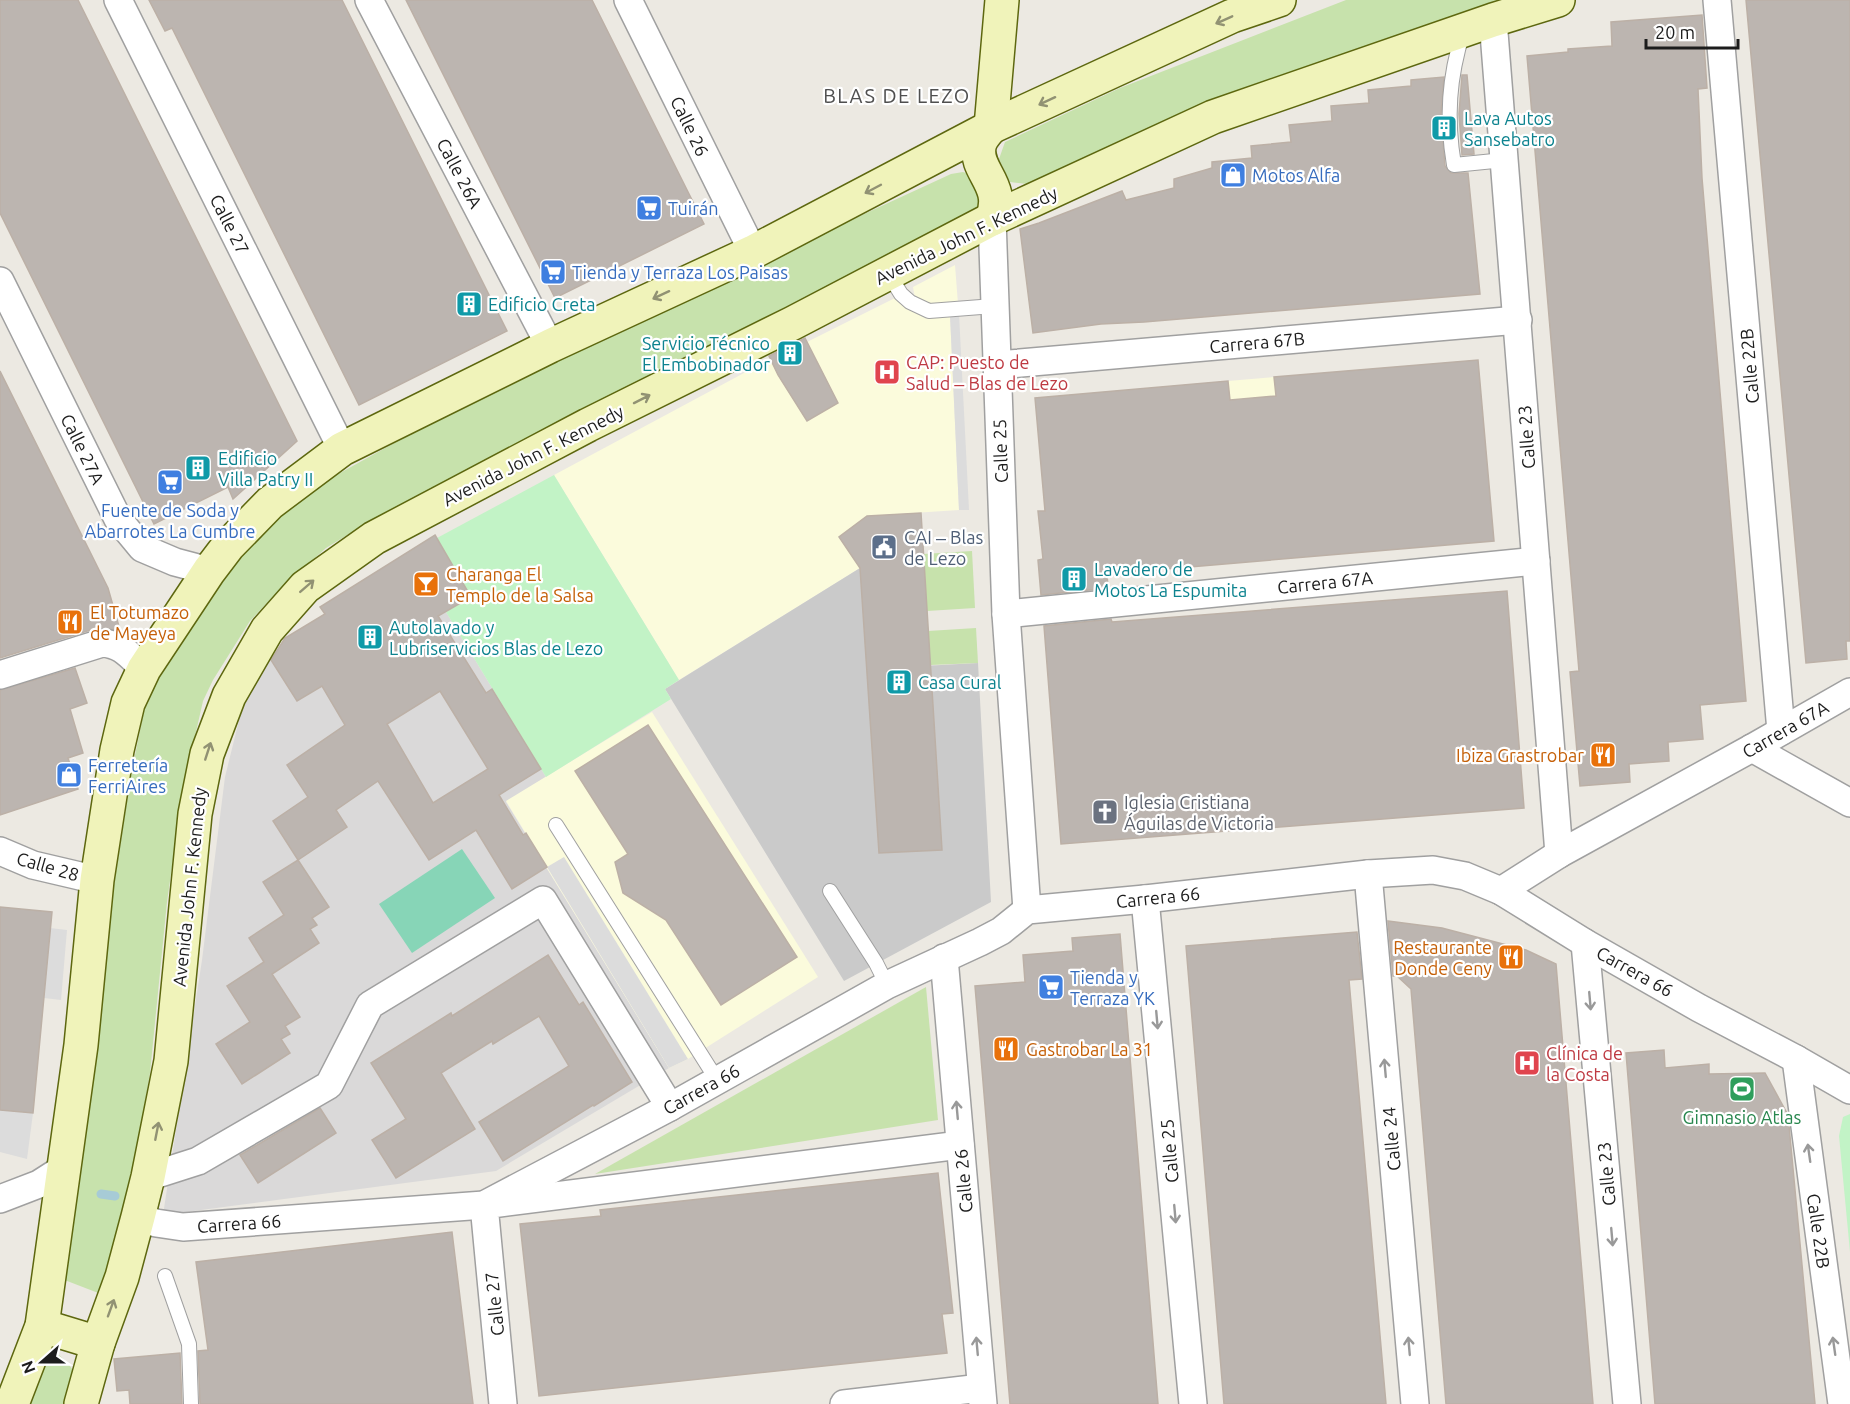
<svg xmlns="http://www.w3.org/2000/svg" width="1850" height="1404" font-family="Ubuntu,sans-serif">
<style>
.residential{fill:#dad9d9}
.education{fill:#fbfbdc}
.religious{fill:#cacaca}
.grass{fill:#c7e2ac}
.park{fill:#c2f3c6}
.pitch{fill:#87d5b7}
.parking{fill:#dcdcdc}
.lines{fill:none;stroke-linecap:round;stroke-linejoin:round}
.stream{stroke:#a7cbd6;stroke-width:9}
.building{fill:#bcb5b0;stroke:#bcb0a6;stroke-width:1.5;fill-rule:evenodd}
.lane-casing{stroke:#a0a0a0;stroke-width:16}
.street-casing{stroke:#a0a0a0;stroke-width:30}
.secondary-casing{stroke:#5d670f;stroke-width:36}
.lane{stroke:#fff;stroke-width:14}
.street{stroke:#fff;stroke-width:27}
.secondary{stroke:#f0f3ba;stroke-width:33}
.oneway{stroke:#919273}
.oneway2{stroke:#999}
.labels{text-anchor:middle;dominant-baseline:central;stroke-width:4.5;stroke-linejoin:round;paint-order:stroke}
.culture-label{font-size:18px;fill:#0d838f;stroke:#fff;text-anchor:start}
.street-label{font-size:18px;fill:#1c1c1c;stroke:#fff}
.shop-label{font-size:18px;fill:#366cbe;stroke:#fff;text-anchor:start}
.health-label{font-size:18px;fill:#be3a42;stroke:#fff;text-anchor:start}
.service-label{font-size:18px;fill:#4e5e75;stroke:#fff;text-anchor:start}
.food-label{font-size:18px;fill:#c56008;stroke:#fff;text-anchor:start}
.worship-label{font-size:18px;fill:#5b616d;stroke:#fff;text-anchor:start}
.leisure-label{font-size:18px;fill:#27864d;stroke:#fff}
.neighbourhood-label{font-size:20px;letter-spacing:1.5px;fill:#4f4f4f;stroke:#fff}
</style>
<rect width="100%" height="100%" fill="#ece9e2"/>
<!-- residential -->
<polygon class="residential" points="446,612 546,777 506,802 669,1068 496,1171 163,1215 202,960 225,777 246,692 265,650 297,701 416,627"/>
<!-- education -->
<g class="education">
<polygon points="955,265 958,304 950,315 959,510 867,516 839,537 860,568 679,680 554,475 770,359 778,375 807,421 807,342 897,297 915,298 913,287"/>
<polygon points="1274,377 1282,468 1230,400 1228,381"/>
<polygon points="652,712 818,977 688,1059 669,1068 506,801"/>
</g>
<!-- religious -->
<polygon class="religious" points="860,568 867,669 978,663 991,902 844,981 665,689"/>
<!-- grass -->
<g class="grass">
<polygon points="1346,0 1515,0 1313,66 1155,125 1056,173 1027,184 1010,182 999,159 1005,142 1120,88"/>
<polygon points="963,172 974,176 984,200 980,212 370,521 326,548 277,592 250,621 213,680 203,701 183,789 167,902 150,1073 131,1183 106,1296 62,1279 106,936 132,770 144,711 164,662 194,608 276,514 311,489 445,415 862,215 951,174"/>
<polygon points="972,551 975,608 927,611 923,554"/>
<polygon points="976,628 978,663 930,665 928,631"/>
<polygon points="926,987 938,1120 595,1174"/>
<path d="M59 1355C81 1374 75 1377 70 1404H26L41 1364 49 1358Z"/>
</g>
<!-- park -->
<g class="park">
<polygon points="554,475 679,680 665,689 671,699 546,777 446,612 471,597 437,538"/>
<polygon points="1850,1114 1850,1252 1839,1136 1843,1117"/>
</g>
<!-- pitch -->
<polygon class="pitch" points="462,849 495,898 412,953 379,904"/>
<!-- parking -->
<g class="parking">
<polygon points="959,314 969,510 959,510 950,315"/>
<polygon points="564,857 688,1059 669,1068 547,867"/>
<polygon points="50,928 67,930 61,1000 44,998"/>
<polygon points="0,1110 33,1113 27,1159 0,1152"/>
</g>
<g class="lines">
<!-- stream -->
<polyline class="stream" points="101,1194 115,1196"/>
</g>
<!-- building -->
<g class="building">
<polygon points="0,0 78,0 297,441 233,499 228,487 154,524 0,213"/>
<polygon points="149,0 342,0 507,331 359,405 172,28 165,31"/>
<polygon points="406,0 592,0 704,224 555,298"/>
<polygon points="1746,0 1850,0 1850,641 1846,641 1847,659 1806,663"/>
<polygon points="1702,15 1707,88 1698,89 1702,178 1746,701 1700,705 1703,739 1668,742 1669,761 1629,764 1630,782 1580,786 1570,672 1579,671 1527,56 1568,52 1568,49 1612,46 1611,22"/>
<polygon points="1462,75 1467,75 1474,154 1462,155 1459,114"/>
<polygon points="1444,77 1441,114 1445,166 1451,173 1468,173 1480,294 1144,322 1101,324 1033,333 1020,229 1039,223 1122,191 1126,200 1174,188 1174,179 1212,168 1212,162 1252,158 1251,146 1291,142 1289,125 1332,121 1331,106 1369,103 1368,90 1411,86 1411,80"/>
<polygon points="805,338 838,403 807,421 778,375 769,356"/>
<polygon points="1478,360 1494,541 1107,574 1108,588 1041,595 1038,560 1043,559 1038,511 1045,511 1035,398 1228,381 1230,400 1276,396 1274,377"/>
<polygon points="0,371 108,588 120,630 97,628 0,658"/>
<polygon points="921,513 942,850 879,853 860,568 839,537 867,516"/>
<path d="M435 535 471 597 438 616 486 693 492 689 541 769 499 795 523 835 526 833 547 867 512 889 476 830 429 860 378 781 336 810 347 827 298 860 273 821 308 797 287 765 345 725 322 686 297 701 271 660 285 638 325 614 320 607ZM440 691 488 769 433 803 387 724Z"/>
<polygon points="1507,591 1524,808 1061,844 1044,626 1111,619 1112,622"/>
<polygon points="75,668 87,703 70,709 83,753 68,758 78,789 0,815 0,690"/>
<polygon points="648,725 797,957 721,1005 666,920 623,893 615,862 628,854 575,771"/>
<polygon points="298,860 329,907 312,918 317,925 310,929 319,943 272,974 300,1017 285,1026 290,1034 281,1039 290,1053 242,1084 216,1044 250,1022 227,986 264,962 249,938 284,915 263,882"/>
<polygon points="0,907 52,912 33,1113 0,1110"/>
<polygon points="1388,921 1442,928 1526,950 1556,964 1593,1404 1446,1404 1411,989 1397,976 1393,976"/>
<polygon points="1357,932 1362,979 1349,980 1386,1404 1224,1404 1186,946"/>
<polygon points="1120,934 1158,1404 1010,1404 975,986 1025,982 1023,955 1073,951 1072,938"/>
<polygon points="548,955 579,1005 583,1002 632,1082 594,1106 593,1105 503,1161 479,1122 569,1066 539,1016 493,1044 492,1041 441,1073 475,1129 396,1178 372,1140 406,1119 371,1063 451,1013 452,1016"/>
<polygon points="1664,1050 1665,1068 1709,1064 1709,1074 1765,1073 1788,1115 1815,1404 1655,1404 1626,1053"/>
<polygon points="320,1108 336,1133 258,1183 240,1155"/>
<polygon points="938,1173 953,1313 942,1314 947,1353 539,1396 520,1224 601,1216 600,1210"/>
<polygon points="452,1232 473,1404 200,1404 198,1351 208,1350 196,1262"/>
<polygon points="180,1353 182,1404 130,1404 129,1390 117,1391 114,1359"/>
</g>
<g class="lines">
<defs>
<g id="lane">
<path d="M1463 32C1449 77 1446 118 1454 165L1504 160"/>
<polyline points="888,273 901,294 910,302 929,311 994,306"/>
<polyline points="556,825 717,1080"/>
<polyline points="830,891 876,963 887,985"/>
<polyline points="165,1276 189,1344 191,1404"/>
</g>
<g id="street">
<polyline points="118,0 342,449"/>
<polyline points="369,0 550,346"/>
<polyline points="628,0 753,252"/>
<polyline points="1717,0 1781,731"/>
<polyline points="1493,20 1559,854"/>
<polyline points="992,219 1006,614 1027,910"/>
<polyline points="0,281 118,519 142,548 175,562 209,571"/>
<polyline points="997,365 1518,320"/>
<polyline points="1006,614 1536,561"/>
<path d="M0 675 102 643C122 644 130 656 144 669"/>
<polyline points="1752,748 1850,803"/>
<polyline points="0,851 33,865 97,880"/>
<polyline points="1368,874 1415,1404"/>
<polyline points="1501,891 1559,854 1752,748 1850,692"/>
<polyline points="1145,899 1193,1404"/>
<polyline points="1585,943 1627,1404"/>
<polyline points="944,958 983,1404"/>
<polyline points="1796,1059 1842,1404"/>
<polyline points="148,1177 198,1161 329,1085 370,1005 543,900 670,1107"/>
<polyline points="0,1199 39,1184 64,1168"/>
<polyline points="138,1217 156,1223 183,1227 484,1205 670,1107 887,985 980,942 1001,931 1027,910 1145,899 1368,874 1433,870 1465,876 1501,891 1585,943 1699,1008 1796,1059 1850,1090"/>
<polyline points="503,1404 484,1205 960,1145"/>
<polyline points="844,1404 981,1388"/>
</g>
<g id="secondary">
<path d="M992 219C1006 185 975 172 979 147 980 139 986 133 991 127L1002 0"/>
<polyline points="42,1326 98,1343"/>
<polyline points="12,1404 42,1326 81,1045 97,880 117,750 128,703 144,669 209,571 228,546 270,503 342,449 550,346 753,252 991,127 1232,16 1279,0"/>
<polyline points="81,1404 98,1343 122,1277 138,1217 148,1177 171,1061 195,814 207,754 229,696 267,630 305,587 374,538 588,425 793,323 992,219 1213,117 1493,20 1558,0"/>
</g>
</defs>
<!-- lane casing -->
<use href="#lane" class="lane-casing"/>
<!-- street casing -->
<use href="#street" class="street-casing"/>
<!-- secondary casing -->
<use href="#secondary" class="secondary-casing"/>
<!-- lane -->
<use href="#lane" class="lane"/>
<!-- street -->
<use href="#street" class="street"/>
<!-- secondary -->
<use href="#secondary" class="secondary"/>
</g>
<!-- one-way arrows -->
<defs><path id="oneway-shaft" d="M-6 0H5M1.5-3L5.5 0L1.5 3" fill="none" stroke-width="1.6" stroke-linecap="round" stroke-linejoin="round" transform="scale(1.5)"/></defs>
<g class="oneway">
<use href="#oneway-shaft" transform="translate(1224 20) rotate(156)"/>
<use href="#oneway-shaft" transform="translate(1047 101) rotate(155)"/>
<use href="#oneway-shaft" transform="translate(873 189) rotate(152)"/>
<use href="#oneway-shaft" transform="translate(661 295) rotate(155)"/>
<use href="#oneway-shaft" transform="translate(642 399) rotate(-27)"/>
<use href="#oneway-shaft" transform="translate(307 586) rotate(-41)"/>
<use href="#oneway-shaft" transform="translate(208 751) rotate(-72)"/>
<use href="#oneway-shaft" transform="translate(157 1131) rotate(-79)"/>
<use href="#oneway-shaft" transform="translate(111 1308) rotate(-70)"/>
</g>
<g class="oneway2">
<use href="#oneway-shaft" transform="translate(1590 1001) rotate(85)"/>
<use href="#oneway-shaft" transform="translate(1157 1020) rotate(85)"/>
<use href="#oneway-shaft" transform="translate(1385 1068) rotate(-95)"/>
<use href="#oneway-shaft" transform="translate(957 1110) rotate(-95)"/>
<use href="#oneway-shaft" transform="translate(1809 1153) rotate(-98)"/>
<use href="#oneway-shaft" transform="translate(1175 1214) rotate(85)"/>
<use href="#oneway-shaft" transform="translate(1612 1237) rotate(85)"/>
<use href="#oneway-shaft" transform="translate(977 1346) rotate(-95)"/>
<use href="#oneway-shaft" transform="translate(1409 1346) rotate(-95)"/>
<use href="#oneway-shaft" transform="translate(1834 1346) rotate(-98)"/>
</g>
<!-- icons -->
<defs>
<symbol id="building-square" viewBox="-11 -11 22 22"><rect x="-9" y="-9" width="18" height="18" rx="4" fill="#0f9aa8" stroke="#fff"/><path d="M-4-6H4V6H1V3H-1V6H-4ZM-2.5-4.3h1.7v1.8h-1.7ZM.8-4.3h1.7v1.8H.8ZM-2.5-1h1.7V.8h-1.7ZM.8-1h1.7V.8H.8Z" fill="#fff"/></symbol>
<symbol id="shop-square" viewBox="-11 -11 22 22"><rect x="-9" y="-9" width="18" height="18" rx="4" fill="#3f7fe0" stroke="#fff"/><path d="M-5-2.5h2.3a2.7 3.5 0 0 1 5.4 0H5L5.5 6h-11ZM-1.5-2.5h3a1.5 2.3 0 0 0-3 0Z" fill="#fff"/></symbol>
<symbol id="supermarket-square" viewBox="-11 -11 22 22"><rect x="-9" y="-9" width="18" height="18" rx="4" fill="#3f7fe0" stroke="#fff"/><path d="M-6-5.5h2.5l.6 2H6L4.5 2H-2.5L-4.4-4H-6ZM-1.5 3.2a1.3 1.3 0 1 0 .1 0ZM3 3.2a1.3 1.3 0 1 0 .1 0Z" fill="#fff"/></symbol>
<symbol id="hospital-square" viewBox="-11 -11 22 22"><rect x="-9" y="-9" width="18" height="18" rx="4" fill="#e0444e" stroke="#fff"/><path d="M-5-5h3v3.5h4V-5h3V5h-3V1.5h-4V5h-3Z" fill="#fff"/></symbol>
<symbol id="civic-square" viewBox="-11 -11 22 22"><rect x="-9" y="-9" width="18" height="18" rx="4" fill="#5c6f8a" stroke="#fff"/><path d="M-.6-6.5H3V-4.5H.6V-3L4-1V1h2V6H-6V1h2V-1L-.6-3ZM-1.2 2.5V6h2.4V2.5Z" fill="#fff"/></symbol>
<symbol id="bar-square" viewBox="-11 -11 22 22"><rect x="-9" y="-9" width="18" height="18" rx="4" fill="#e8710a" stroke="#fff"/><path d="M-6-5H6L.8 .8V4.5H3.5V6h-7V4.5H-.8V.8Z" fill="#fff"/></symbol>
<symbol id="restaurant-square" viewBox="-11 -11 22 22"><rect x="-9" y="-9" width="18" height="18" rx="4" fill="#e8710a" stroke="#fff"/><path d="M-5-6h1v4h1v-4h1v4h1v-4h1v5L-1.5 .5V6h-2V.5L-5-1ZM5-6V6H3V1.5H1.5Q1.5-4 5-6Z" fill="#fff"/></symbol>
<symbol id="church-square" viewBox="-11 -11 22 22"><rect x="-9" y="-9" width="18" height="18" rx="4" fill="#6b7280" stroke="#fff"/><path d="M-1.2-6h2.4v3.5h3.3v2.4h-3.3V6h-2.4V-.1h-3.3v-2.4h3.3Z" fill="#fff"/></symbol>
<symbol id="stadium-square" viewBox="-11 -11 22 22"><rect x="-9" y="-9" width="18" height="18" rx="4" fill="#2e9e5b" stroke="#fff"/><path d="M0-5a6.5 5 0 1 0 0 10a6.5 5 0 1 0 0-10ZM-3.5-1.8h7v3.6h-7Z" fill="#fff"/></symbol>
</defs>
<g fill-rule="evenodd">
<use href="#building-square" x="1429" y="113" width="30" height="30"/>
<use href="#shop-square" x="1218" y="160" width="30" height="30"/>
<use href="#supermarket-square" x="634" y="193" width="30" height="30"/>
<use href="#supermarket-square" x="538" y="257" width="30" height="30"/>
<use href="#building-square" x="454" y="289" width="30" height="30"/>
<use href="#building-square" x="775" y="338" width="30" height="30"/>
<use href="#hospital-square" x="872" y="357" width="30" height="30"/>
<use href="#building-square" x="183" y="453" width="30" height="30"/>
<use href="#supermarket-square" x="155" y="467" width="30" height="30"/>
<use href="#civic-square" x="869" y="532" width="30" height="30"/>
<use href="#building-square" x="1059" y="564" width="30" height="30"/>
<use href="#bar-square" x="411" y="569" width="30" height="30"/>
<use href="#restaurant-square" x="55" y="607" width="30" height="30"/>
<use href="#building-square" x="355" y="622" width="30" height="30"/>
<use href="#building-square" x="884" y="667" width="30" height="30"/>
<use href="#restaurant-square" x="1588" y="740" width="30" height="30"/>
<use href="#shop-square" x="54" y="760" width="30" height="30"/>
<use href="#church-square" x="1090" y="797" width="30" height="30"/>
<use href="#restaurant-square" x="1496" y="942" width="30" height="30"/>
<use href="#supermarket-square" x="1036" y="972" width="30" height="30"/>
<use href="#restaurant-square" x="991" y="1034" width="30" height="30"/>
<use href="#hospital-square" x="1512" y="1048" width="30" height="30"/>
<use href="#stadium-square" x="1727" y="1074" width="30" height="30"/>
</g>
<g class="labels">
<!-- culture labels -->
<g class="culture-label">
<text x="1464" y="118">Lava Autos<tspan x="1464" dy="21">Sansebatro</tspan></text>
<text x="488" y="304">Edificio Creta</text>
<text x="770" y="343" text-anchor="end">Servicio Técnico<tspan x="770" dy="21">El Embobinador</tspan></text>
<text x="218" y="458">Edificio<tspan x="218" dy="21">Villa Patry II</tspan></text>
<text x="1094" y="569">Lavadero de<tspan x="1094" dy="21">Motos La Espumita</tspan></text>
<text x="389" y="627">Autolavado y<tspan x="389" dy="21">Lubriservicios Blas de Lezo</tspan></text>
<text x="918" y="682">Casa Cural</text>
</g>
<!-- street labels -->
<g class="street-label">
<text transform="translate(690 126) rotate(64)">Calle 26</text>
<text transform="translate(460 173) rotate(62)">Calle 26A</text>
<text transform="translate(230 224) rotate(63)">Calle 27</text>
<text transform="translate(966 235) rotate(-26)">Avenida John F. Kennedy</text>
<text transform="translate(1257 342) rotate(-5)">Carrera 67B</text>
<text transform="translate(1749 366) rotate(-95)">Calle 22B</text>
<text transform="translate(1526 437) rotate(-94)">Calle 23</text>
<text transform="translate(83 449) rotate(64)">Calle 27A</text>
<text transform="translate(1000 451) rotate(-92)">Calle 25</text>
<text transform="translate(533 455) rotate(-27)">Avenida John F. Kennedy</text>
<text transform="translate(1325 582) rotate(-6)">Carrera 67A</text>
<text transform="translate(1785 729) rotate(-30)">Carrera 67A</text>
<text transform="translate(48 866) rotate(16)">Calle 28</text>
<text transform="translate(189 887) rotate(-84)">Avenida John F. Kennedy</text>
<text transform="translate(1158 897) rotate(-6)">Carrera 66</text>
<text transform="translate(1635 971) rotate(29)">Carrera 66</text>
<text transform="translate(701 1089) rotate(-29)">Carrera 66</text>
<text transform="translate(1391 1139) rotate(-95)">Calle 24</text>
<text transform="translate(1169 1151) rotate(-95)">Calle 25</text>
<text transform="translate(1606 1174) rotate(-95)">Calle 23</text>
<text transform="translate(963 1181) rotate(-95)">Calle 26</text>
<text transform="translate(239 1223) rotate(-4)">Carrera 66</text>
<text transform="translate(1819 1231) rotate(82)">Calle 22B</text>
<text transform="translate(494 1304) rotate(-96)">Calle 27</text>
</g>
<!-- shop labels -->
<g class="shop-label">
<text x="1252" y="175">Motos Alfa</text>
<text x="668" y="208">Tuirán</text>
<text x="572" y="272">Tienda y Terraza Los Paisas</text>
<text x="170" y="510" text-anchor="middle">Fuente de Soda y<tspan x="170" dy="21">Abarrotes La Cumbre</tspan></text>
<text x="88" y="765">Ferretería<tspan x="88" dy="21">FerriAires</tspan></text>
<text x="1070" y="977">Tienda y<tspan x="1070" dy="21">Terraza YK</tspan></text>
</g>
<!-- health labels -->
<g class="health-label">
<text x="906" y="362">CAP: Puesto de<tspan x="906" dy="21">Salud ‒ Blas de Lezo</tspan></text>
<text x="1546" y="1053">Clínica de<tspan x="1546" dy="21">la Costa</tspan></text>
</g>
<!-- service labels -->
<g class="service-label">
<text x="904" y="537">CAI ‒ Blas<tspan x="904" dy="21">de Lezo</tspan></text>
</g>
<!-- food labels -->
<g class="food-label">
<text x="446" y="574">Charanga El<tspan x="446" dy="21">Templo de la Salsa</tspan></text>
<text x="90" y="612">El Totumazo<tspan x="90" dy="21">de Mayeya</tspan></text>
<text x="1584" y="755" text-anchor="end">Ibiza Grastrobar</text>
<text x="1492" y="947" text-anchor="end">Restaurante<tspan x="1492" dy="21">Donde Ceny</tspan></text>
<text x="1026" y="1049">Gastrobar La 31</text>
</g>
<!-- worship labels -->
<g class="worship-label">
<text x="1124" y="802">Iglesia Cristiana<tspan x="1124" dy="21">Águilas de Victoria</tspan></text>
</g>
<!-- leisure labels -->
<g class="leisure-label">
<text x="1742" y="1117">Gimnasio Atlas</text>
</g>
<!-- neighbourhood labels -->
<g class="neighbourhood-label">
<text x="897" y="95">BLAS DE LEZO</text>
</g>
</g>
<!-- north arrow -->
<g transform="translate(42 1362) rotate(249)" stroke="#ffffff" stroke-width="4.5" paint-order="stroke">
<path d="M0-4.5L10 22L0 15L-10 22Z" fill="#1c1c1c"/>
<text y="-9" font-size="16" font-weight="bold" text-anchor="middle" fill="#1c1c1c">N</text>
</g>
<!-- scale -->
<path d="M1646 39v9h92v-9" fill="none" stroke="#1c1c1c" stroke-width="3"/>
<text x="1655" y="39" font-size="18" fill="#1c1c1c" stroke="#ffffff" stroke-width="4.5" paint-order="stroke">20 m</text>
</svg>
